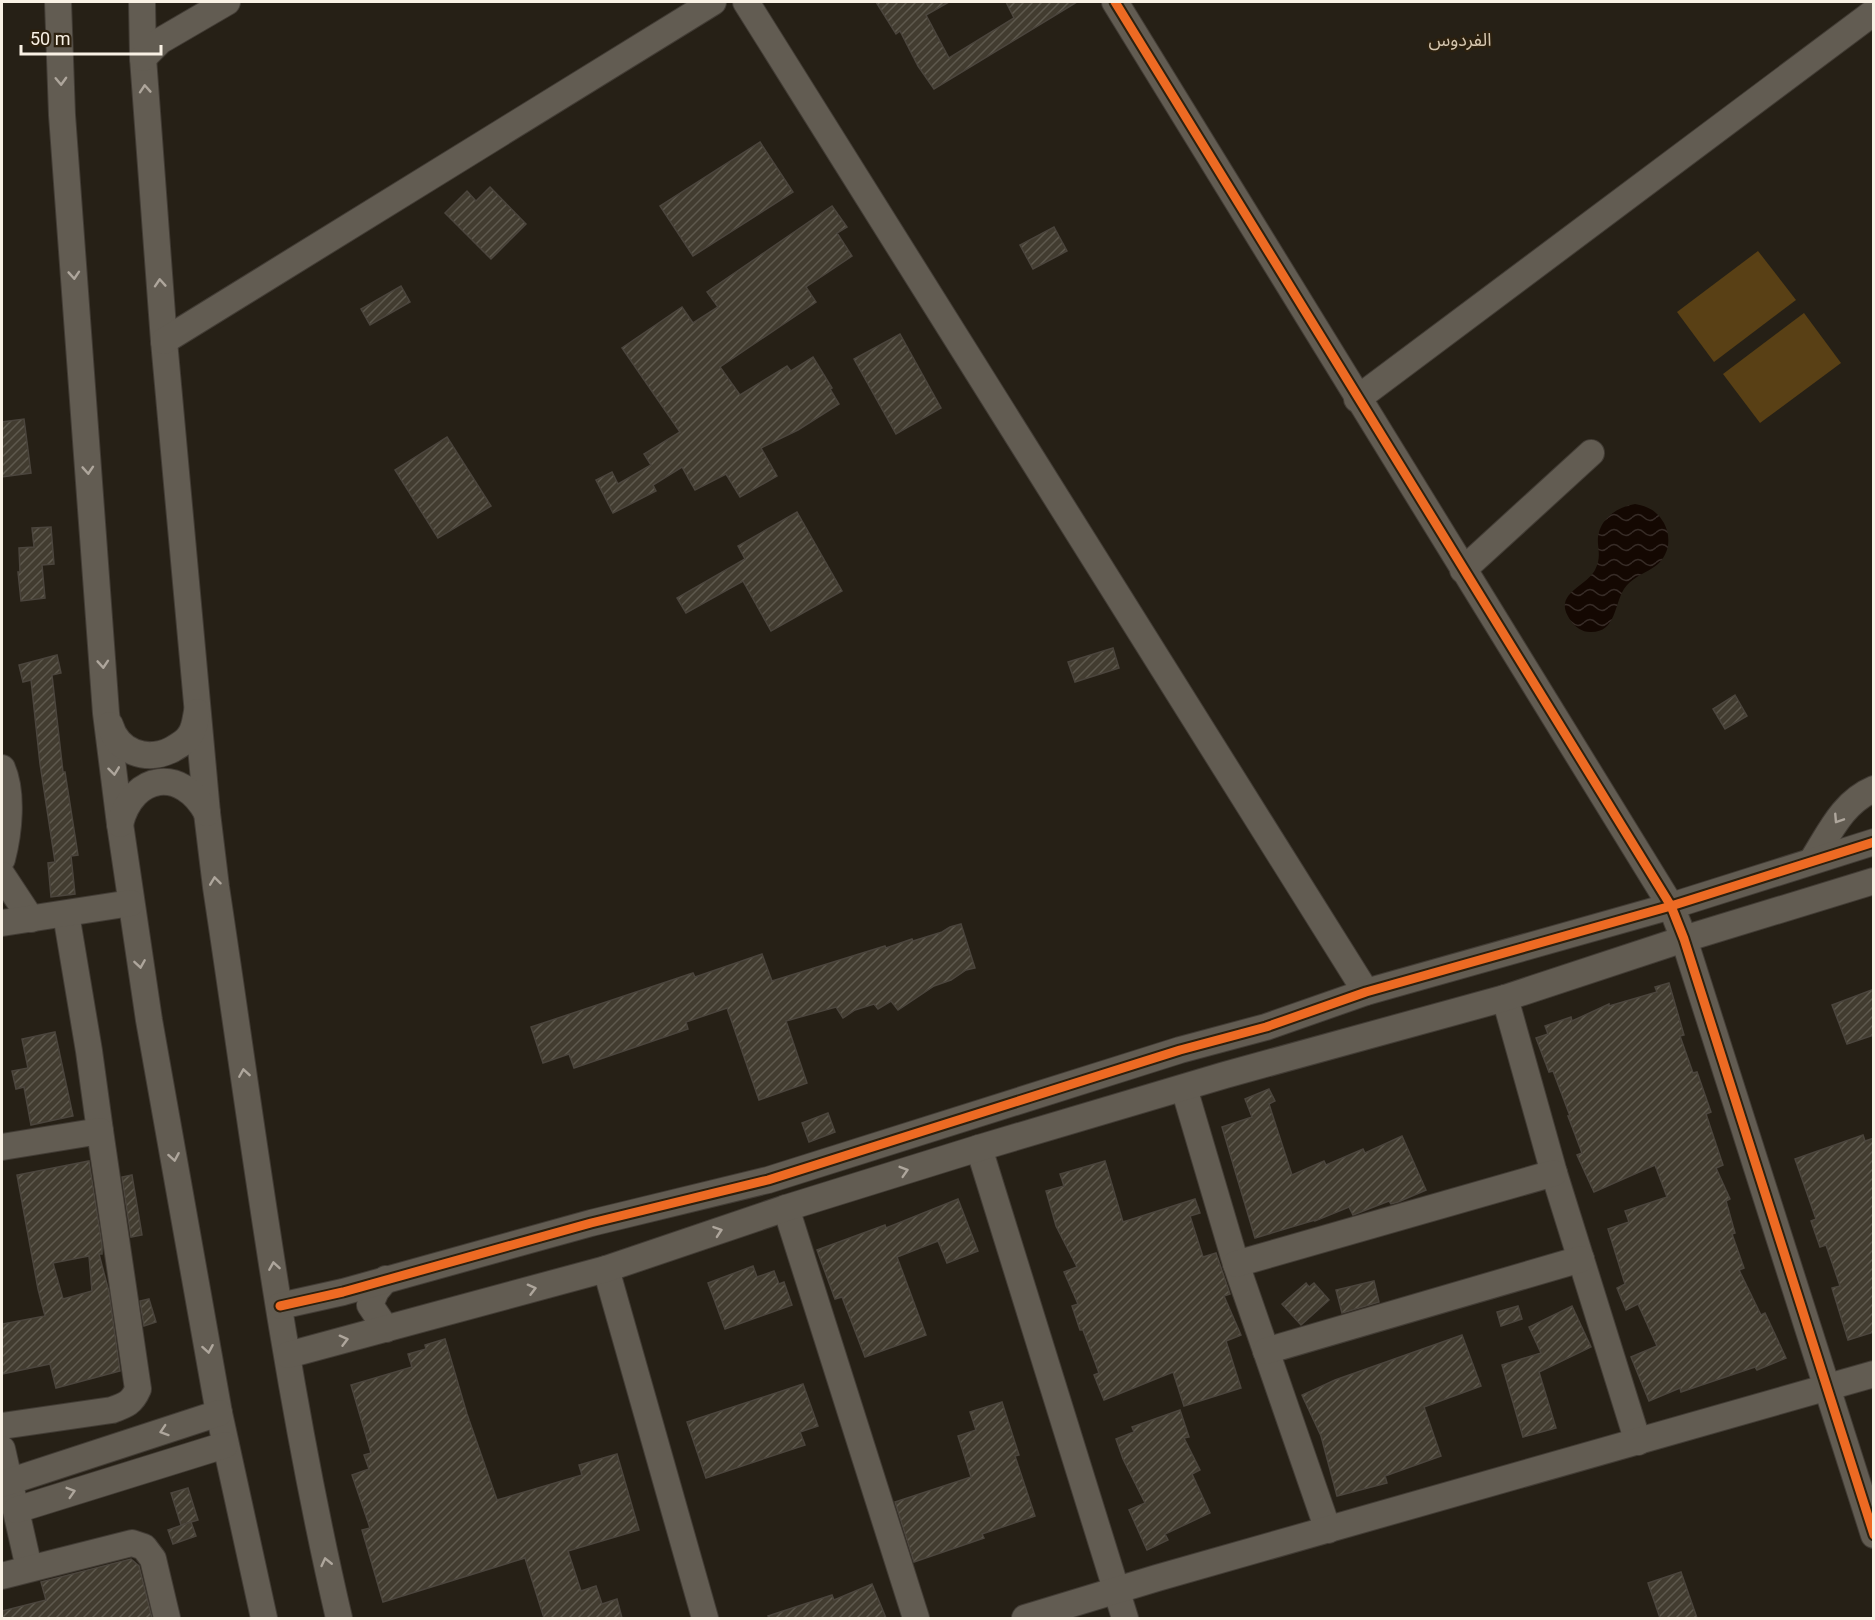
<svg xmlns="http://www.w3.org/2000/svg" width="1875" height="1620" font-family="Roboto,'Noto Sans Arabic',sans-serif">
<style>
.pitch{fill:#594015}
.water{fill:url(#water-waves)}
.building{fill:url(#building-hatch);stroke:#4b453d;stroke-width:1.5;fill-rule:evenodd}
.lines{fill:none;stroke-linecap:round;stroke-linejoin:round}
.minor-casing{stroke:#423c35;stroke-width:28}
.minor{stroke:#625c52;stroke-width:26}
.cycleway-casing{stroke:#2d210f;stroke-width:13}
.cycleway{stroke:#ed6a23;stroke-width:9}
.oneway{stroke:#aea69c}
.labels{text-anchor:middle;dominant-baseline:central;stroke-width:4.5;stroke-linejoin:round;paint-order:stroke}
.neighbourhood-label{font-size:18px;fill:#d5c6af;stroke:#2d210f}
</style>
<defs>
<pattern id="water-waves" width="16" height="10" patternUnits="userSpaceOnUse" patternTransform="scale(1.5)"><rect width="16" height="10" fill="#140802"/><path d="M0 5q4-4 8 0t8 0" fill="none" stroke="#372c27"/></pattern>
<pattern id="building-hatch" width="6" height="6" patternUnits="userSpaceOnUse" patternTransform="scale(1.5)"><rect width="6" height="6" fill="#423c30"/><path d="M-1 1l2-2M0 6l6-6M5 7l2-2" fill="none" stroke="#5e594e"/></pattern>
</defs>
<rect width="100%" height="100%" fill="#262016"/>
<!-- pitch -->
<g class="pitch">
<polygon points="1758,251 1796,300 1714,362 1677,312"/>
<polygon points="1804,313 1841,363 1760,423 1723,374"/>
</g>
<!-- water -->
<path class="water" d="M1635 504C1648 506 1657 511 1664 523 1668 531 1669 537 1668 546 1662 573 1638 569 1624 589 1614 605 1616 633 1590 632 1582 632 1575 627 1571 621 1551 594 1585 588 1595 570 1600 560 1599 554 1598 544 1596 522 1615 507 1635 504Z"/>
<!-- building -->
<g class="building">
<polygon points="876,2 949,2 926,15 949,58 1014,18 1006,2 1077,2 934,89 918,66 900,31 896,34"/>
<polygon points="760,142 793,192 693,256 660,206"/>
<polygon points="490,187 526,224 491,259 445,213 467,191 476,201"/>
<polygon points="832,206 847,227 837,233 852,256 806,287 816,302 720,367 740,395 787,366 791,371 813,357 832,388 830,389 839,404 798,430 761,448 777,476 740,497 726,474 695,490 682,467 653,485 656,491 613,513 596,480 612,472 618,484 651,465 644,454 680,432 622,348 682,307 693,323 718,307 707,292"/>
<polygon points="1054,227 1067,251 1033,269 1020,245"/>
<polygon points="401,286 410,302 370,325 361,309"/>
<polygon points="900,334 941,408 896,434 854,359"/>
<polygon points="24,419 31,473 2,477 2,422"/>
<polygon points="447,437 491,506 438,538 395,470"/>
<polygon points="797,512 842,591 771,631 743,581 686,613 677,598 745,559 738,546"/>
<polygon points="51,527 54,564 42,565 45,598 21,601 18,572 20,572 19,548 34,547 32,528"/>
<polygon points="1113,648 1119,668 1075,682 1068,662"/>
<polygon points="57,655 61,673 52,675 63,772 65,772 78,855 71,856 75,894 51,897 48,863 55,862 40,764 31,680 23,682 19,665"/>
<polygon points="1735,695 1747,716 1725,729 1713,709"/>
<polygon points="961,924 975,968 966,970 951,980 934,986 898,1010 891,1001 878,1009 874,1004 855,1010 843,1018 836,1007 786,1021 807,1083 759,1100 727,1008 686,1022 688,1029 574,1068 569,1054 543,1063 531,1027 693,973 695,977 762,954 772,981 885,946 886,948 912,939 913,941 942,932 950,927"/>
<polygon points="1669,983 1684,1035 1680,1036 1693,1073 1697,1072 1711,1112 1706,1114 1723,1165 1716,1168 1730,1199 1726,1201 1735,1233 1732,1234 1744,1268 1739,1270 1761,1315 1765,1313 1786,1358 1757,1370 1755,1367 1681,1392 1680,1388 1649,1401 1631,1357 1657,1346 1638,1304 1626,1310 1617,1288 1625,1284 1608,1229 1629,1222 1625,1211 1667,1197 1655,1165 1594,1192 1577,1155 1582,1153 1568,1116 1570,1116 1553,1071 1549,1072 1536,1038 1548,1034 1545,1026 1571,1017 1572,1021 1609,1004 1609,1006 1657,992 1655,987"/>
<polygon points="1874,989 1874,1035 1847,1044 1832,1005"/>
<polygon points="55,1032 73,1116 31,1125 24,1087 16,1089 12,1071 28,1068 22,1039"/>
<polygon points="1269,1089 1275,1101 1269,1104 1292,1175 1324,1161 1326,1165 1363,1149 1365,1153 1402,1136 1426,1190 1398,1202 1391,1204 1389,1201 1353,1215 1349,1207 1315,1221 1315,1220 1255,1238 1222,1127 1252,1117 1245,1099"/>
<polygon points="828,1113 835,1132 809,1142 802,1123"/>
<polygon points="1863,1135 1865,1141 1874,1138 1874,1332 1848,1340 1832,1288 1840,1286 1826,1245 1820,1247 1811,1221 1816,1219 1795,1159"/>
<path d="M89 1161 102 1245V1254H99L109 1292 120 1371 56 1388 50 1364 2 1374V1324L45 1316 38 1289 17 1175ZM89 1256 92 1291 63 1299 53 1263Z"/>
<polygon points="1105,1161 1123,1222 1195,1199 1200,1213 1190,1216 1203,1257 1216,1253 1230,1294 1224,1296 1241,1335 1226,1341 1241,1388 1184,1406 1173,1372 1104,1400 1094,1375 1099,1373 1083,1330 1080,1330 1072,1306 1078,1304 1064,1272 1077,1267 1056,1226 1046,1191 1064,1186 1060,1174"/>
<polygon points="132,1175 142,1235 131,1237 122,1177"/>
<polygon points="958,1199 978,1251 947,1263 938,1241 897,1257 926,1335 865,1357 842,1297 835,1299 817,1250 885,1225 886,1228"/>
<polygon points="753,1266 757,1277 774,1271 779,1284 784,1282 792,1305 725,1329 708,1283"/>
<polygon points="1374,1281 1379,1302 1342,1313 1336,1290"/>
<polygon points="1306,1283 1309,1287 1314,1283 1329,1300 1301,1325 1282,1304"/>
<polygon points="149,1299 156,1322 144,1326 140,1301"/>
<polygon points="1518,1306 1522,1319 1501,1326 1497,1312"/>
<polygon points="1572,1306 1591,1347 1539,1372 1556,1428 1523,1437 1502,1365 1541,1353 1529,1327"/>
<polygon points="1462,1335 1481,1386 1424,1407 1441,1456 1385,1476 1387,1483 1337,1496 1321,1436 1302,1395 1335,1380"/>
<polygon points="445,1339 467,1414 497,1500 582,1475 579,1465 617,1454 639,1530 568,1551 581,1591 596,1586 602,1604 617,1599 622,1618 544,1618 525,1558 383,1602 362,1530 370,1528 352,1475 369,1469 364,1455 371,1453 351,1385 412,1367 408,1354 426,1349 425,1345"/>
<polygon points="803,1384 818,1426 800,1432 805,1445 706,1478 687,1422"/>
<polygon points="1002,1402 1019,1455 1015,1456 1035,1516 982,1534 984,1538 914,1562 895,1502 971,1477 958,1436 976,1430 970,1412"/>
<polygon points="1180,1410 1189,1437 1184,1438 1200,1470 1192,1474 1210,1513 1165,1534 1168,1540 1147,1550 1129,1510 1145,1503 1123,1459 1116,1439 1134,1432 1132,1427"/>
<polygon points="188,1488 198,1520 181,1525 171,1493"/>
<polygon points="191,1522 196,1536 173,1544 168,1530"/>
<polygon points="131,1559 139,1566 152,1618 2,1618 2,1611 46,1600 41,1582"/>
<polygon points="1681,1572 1697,1618 1660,1618 1648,1583"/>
<polygon points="872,1584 886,1618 769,1618 768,1616 832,1595 834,1600"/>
</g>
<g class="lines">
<defs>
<g id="minor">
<polyline points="58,2 62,115 106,713 120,824 149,1020 219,1413 264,1618"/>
<path d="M142 2 143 58 164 341 207 813 216 887C253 1131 283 1378 339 1618"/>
<polyline points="746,2 1366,992"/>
<polyline points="1115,2 1671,906 1684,939 1874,1535"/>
<polyline points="143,58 160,41 227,2"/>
<polyline points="164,341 713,2"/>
<polyline points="1357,399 1874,12"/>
<polyline points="1463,570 1591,453"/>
<path d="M110 725C118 752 146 762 171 750 178 746 186 742 190 735 195 728 195 721 197 712"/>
<path d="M2 768C13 793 9 832 2 859"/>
<path d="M120 824C133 773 182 767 207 813"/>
<path d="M1813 859C1830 832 1843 802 1874 789"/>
<polyline points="2,875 31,919"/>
<polyline points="66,914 89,1051 100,1131"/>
<polyline points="2,923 131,903"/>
<polyline points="1505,998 1554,1173 1638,1442"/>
<polyline points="1184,1088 1236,1264 1328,1530"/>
<path d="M2 1147 100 1131 138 1389C132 1403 126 1405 112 1410L2 1426"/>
<polyline points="979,1148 1125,1618"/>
<polyline points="786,1208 916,1618"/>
<polyline points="1236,1264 1554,1173"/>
<polyline points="606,1269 705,1618"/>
<polyline points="386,1279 376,1291 370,1305 386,1329"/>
<polyline points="280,1306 343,1292 591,1223 768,1180 1180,1050 1266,1027 1366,992 1671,906 1874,842"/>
<polyline points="1266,1351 1581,1259"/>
<polyline points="288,1355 606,1269 786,1208 979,1148 1225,1075 1505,998 1684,939 1874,881"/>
<polyline points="2,1449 29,1568"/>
<polyline points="2,1484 219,1413"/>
<polyline points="16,1510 225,1445"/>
<polyline points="2,1576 132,1543 144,1547 153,1559 167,1618"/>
<polyline points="1025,1618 1157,1578 1874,1374"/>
</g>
</defs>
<!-- minor casing -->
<use href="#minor" class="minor-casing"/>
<!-- minor -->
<use href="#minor" class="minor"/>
<defs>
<g id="cycleway">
<polyline points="1115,2 1671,906 1684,939 1874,1535"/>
<polyline points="280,1306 343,1292 591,1223 768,1180 1180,1050 1266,1027 1366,992 1671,906 1874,842"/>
</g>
</defs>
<!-- cycleway casing -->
<use href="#cycleway" class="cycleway-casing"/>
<!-- cycleway -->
<use href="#cycleway" class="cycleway"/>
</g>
<!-- one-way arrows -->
<defs><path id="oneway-chevron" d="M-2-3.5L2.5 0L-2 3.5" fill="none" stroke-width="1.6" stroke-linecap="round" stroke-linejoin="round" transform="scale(1.5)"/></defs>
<g class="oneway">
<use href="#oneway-chevron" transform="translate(61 81) rotate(88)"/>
<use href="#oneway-chevron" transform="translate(145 89) rotate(-94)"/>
<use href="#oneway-chevron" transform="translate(74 275) rotate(86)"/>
<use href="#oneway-chevron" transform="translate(160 283) rotate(-94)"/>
<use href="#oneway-chevron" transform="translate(88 470) rotate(86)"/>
<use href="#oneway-chevron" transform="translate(103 664) rotate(86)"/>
<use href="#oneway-chevron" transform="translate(114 771) rotate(83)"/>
<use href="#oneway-chevron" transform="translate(1838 819) rotate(123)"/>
<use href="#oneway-chevron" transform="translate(215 881) rotate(-97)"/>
<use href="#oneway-chevron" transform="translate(140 964) rotate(81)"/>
<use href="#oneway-chevron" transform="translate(244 1073) rotate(-99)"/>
<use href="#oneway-chevron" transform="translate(174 1157) rotate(80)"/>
<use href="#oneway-chevron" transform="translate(904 1171) rotate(-17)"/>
<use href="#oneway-chevron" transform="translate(718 1231) rotate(-19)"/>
<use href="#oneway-chevron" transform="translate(274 1266) rotate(-99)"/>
<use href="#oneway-chevron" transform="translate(532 1289) rotate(-15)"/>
<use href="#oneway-chevron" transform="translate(344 1340) rotate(-15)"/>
<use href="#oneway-chevron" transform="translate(208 1349) rotate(80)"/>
<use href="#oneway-chevron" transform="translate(164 1431) rotate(162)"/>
<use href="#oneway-chevron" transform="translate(71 1492) rotate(-17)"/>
<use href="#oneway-chevron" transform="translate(326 1562) rotate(-103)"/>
</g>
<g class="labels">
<!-- neighbourhood labels -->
<g class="neighbourhood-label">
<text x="1460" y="39">الفردوس</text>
</g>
</g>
<!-- border -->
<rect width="1875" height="1620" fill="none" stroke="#f9f1e5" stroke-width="6"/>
<!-- scale -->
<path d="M21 45v9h140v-9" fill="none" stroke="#f9f1e5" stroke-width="3"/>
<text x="30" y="45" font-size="18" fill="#f9f1e5" stroke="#2d210f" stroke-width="4.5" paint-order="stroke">50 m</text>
</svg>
